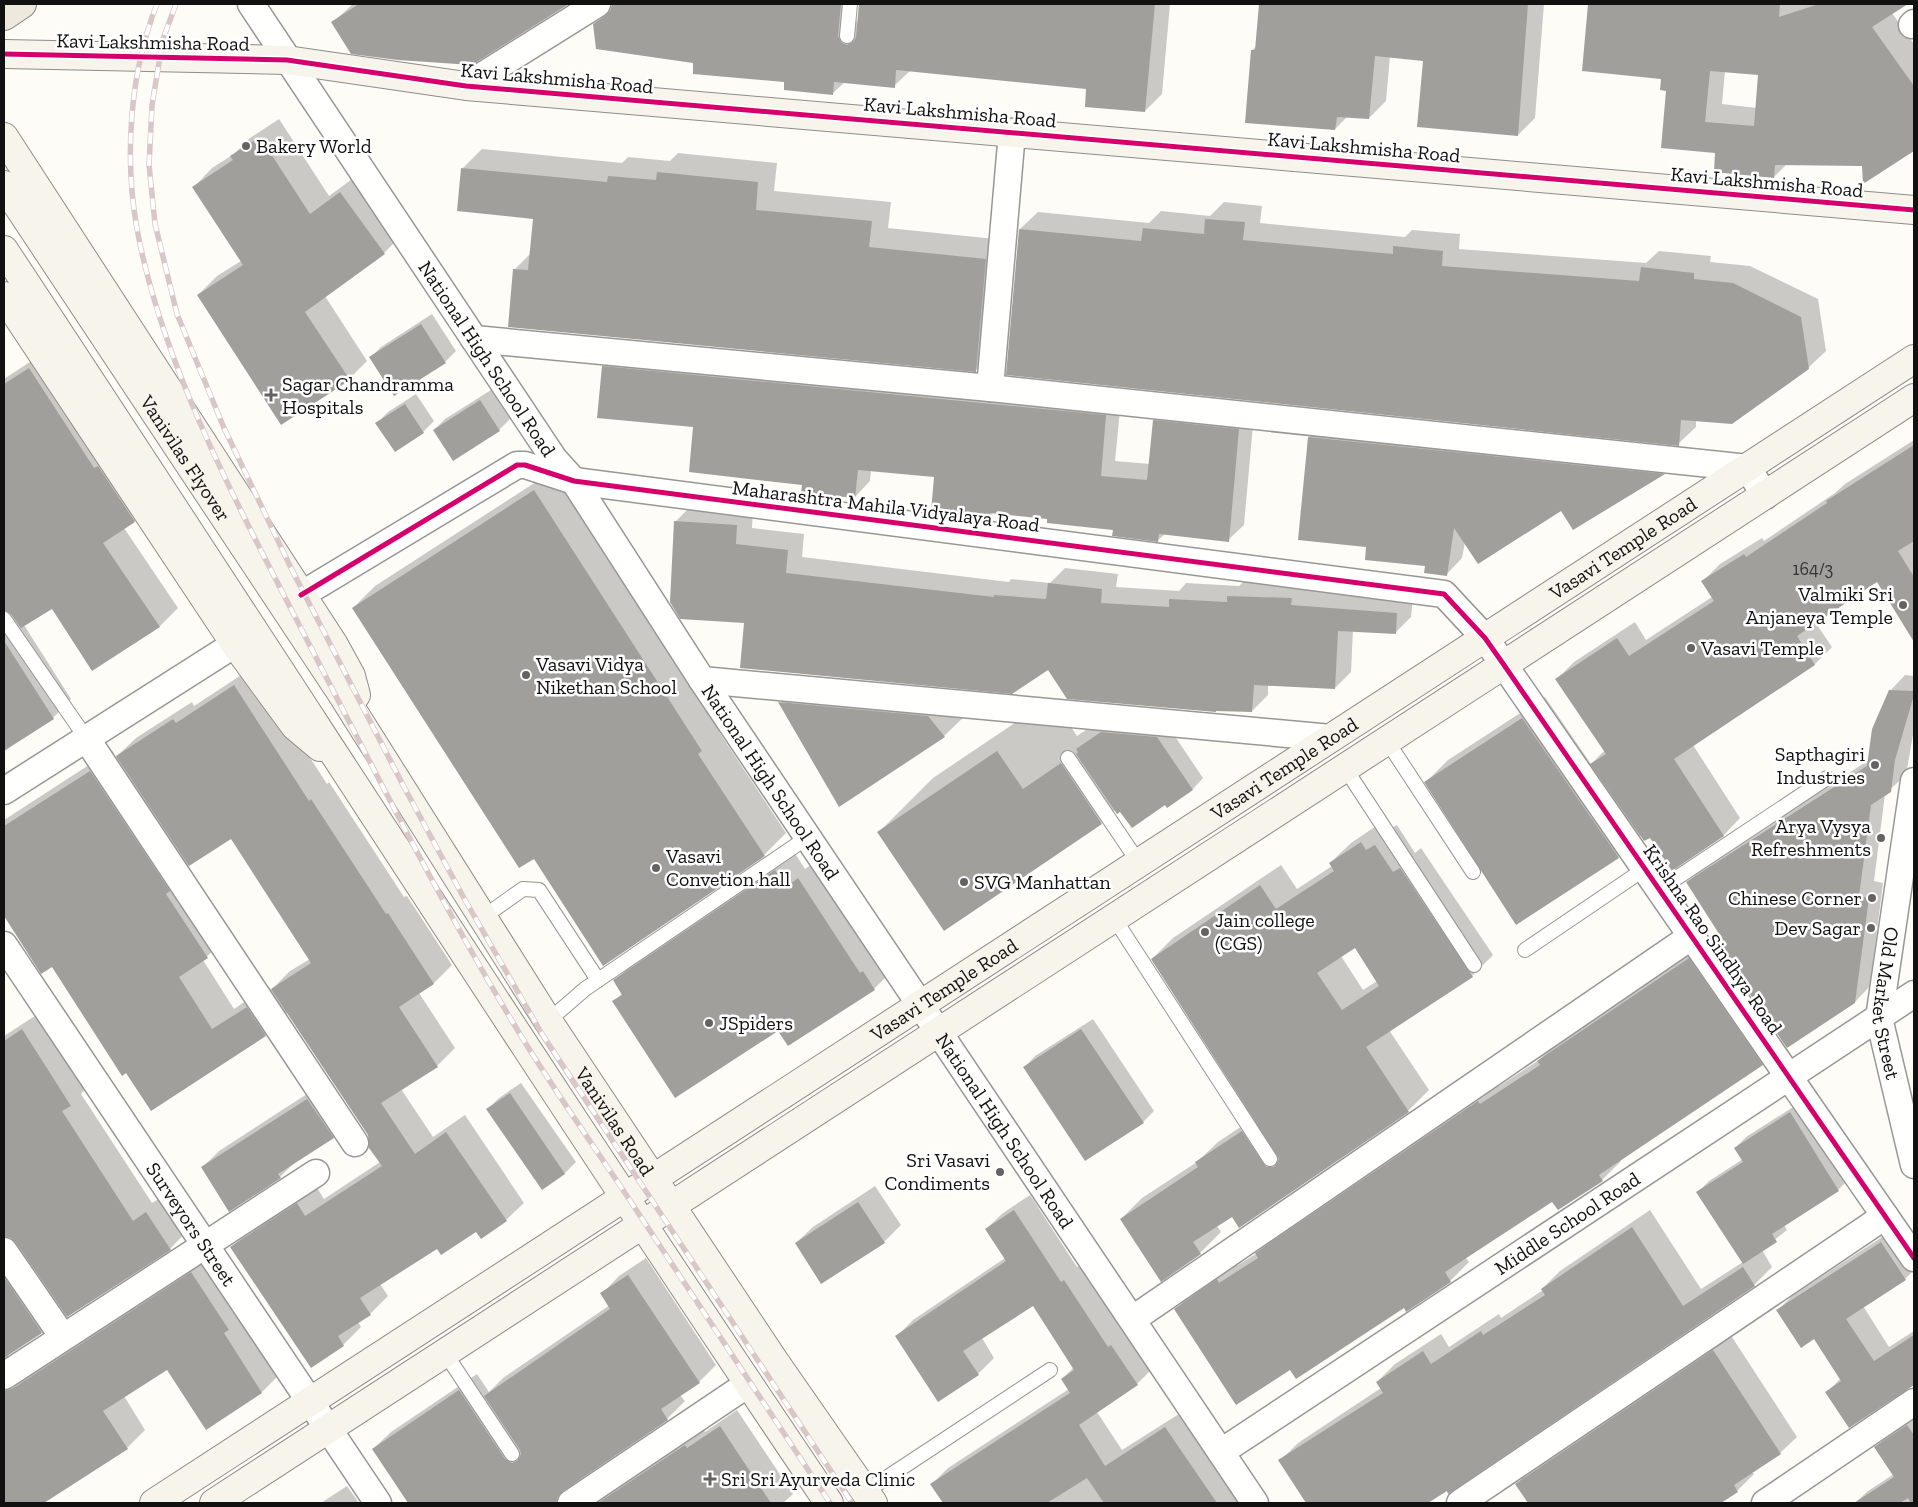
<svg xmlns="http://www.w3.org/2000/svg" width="1918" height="1507" font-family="'Zilla Slab',serif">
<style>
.shadow{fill:#0003;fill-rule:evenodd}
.building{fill:#a19f9c;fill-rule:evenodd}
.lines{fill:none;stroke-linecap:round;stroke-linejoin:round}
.lane-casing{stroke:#979795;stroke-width:16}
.street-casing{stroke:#979795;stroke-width:29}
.secondary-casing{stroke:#8e8d8b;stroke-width:30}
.primary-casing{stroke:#858482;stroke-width:30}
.lane{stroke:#fffffe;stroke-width:14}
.street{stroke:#fffffe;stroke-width:26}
.secondary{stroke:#f6f4eb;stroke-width:28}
.primary{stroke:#ede9dc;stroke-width:28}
.rail-casing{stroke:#d9c6c7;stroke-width:5.5}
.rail{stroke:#fff;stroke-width:4;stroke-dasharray:11;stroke-linecap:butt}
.cycleway-casing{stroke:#fff;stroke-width:8}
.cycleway{stroke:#d6006c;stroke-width:5}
.poi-dot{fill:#646362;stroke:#fff;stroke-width:2}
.labels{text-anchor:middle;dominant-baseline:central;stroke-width:5;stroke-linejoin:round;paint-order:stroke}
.number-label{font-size:18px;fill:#353434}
.street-label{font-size:20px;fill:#111;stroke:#fff}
.poi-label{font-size:20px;fill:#111;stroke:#fff;text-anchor:start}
</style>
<rect width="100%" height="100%" fill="#fdfcf7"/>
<!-- shadow -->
<g class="shadow">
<polygon points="353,4 567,4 472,63 332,23"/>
<polygon points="617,4 857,4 855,18 858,24 860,4 1170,4 1162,94 1145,111 1088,88 911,70 894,86 845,82 833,93 695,62 594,25"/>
<polygon points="1261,4 1544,4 1535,118 1518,135 1424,60 1390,56 1386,101 1369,118 1348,116 1335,129 1252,50 1257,46"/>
<path d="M1589 4H1905L1892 13 1914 44V149L1864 182 1863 164H1787L1774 177 1717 152 1667 90 1662 78 1583 70ZM1725 71 1760 74 1757 108 1722 104Z"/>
<polygon points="279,119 329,196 359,174 403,234 384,253 325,296 367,361 349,379 198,295 217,276 241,261 194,187 212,168 234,154 250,138"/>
<polygon points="482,149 622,163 628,157 670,161 678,153 777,163 774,191 891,202 888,228 1005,240 995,351 976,370 515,269 531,253 535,218 463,168"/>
<polygon points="1224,202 1262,206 1260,223 1405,237 1412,230 1460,234 1459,249 1646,263 1659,251 1711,256 1710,262 1750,266 1818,299 1826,351 1808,368 1696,420 1696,427 1678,444 1020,229 1038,212 1149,223 1161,211 1210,216"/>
<polygon points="432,314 456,351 445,362 394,395 370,358 381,347"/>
<polygon points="48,350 153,503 135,521 124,528 178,608 160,626 93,669 52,607 24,625 71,699 53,718 4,749 4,379"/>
<polygon points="618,351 1121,400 1115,461 1150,464 1154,421 1169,405 1254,414 1244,525 1228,540 1165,534 1158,540 1114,528 1049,518 994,512 988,518 935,476 871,470 870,481 855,497 803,484 694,426 603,367"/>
<polygon points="491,390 510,419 499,430 434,430 445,419"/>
<polygon points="416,394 434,421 423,432 377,423 388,412"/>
<polygon points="1325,421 1679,458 1664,473 1573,529 1562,509 1465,542 1462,558 1446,575 1427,565 1368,546 1309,437"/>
<polygon points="1914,440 1914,623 1907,628 1877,580 1815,622 1832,647 1815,664 1693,745 1740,818 1724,835 1672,869 1650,836 1641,834 1618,857 1516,923 1426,782 1448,760 1545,697 1591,764 1605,750 1557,679 1574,662 1635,622 1646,640 1712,597 1703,581 1720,564 1762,538 1764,541 1835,493 1845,484"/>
<polygon points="556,469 723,728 719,732 786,833 764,855 604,964 534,857 353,608 375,586"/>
<polygon points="691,506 753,509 752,528 804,534 802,557 1009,582 1011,579 1050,583 1065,568 1118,574 1116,587 1179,591 1186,583 1239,586 1245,580 1413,597 1411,617 1395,633 1353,630 1351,672 1335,688 1268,684 1268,695 1252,711 1048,668 745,622 675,522"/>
<path d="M252 668 327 784 329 782 404 897 407 896 452 965 434 983 419 993 455 1048 437 1066 401 1089 433 1137 465 1115 524 1203 506 1220 476 1230 437 1247 380 1284 388 1296 370 1314 358 1322 361 1327 343 1345 232 1247 250 1229 316 1186 324 1199 380 1162 369 1134 288 1012 265 1035 151 1109 52 965 42 972 4 914V820L112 750 116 757 136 738 192 702 194 706ZM231 837 310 959 290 971 271 990 268 986 234 1009 203 960 229 936 187 872 190 869 188 865Z"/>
<polygon points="1905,675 1914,676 1914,729 1906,775 1885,794 1874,881 1883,883 1870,986 1855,1002 1715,942 1722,935 1688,882 1703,867 1869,760 1890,691"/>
<polygon points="801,681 966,715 944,736 780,702"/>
<polygon points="1052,698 1077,736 1116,710 1168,726 1203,778 1193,789 1167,806 1165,803 1115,810 1101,823 879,832 933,778"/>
<path d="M1382 822 1388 830 1397 825 1415 853 1421 848 1493 955 1472 976 1389 1030 1429 1090 1408 1111 1217 1226 1221 1232 1200 1253 1121 1219 1142 1198 1197 1162 1218 1142 1254 1118 1152 959 1173 938 1281 865 1297 889 1332 866 1330 863 1351 843ZM1355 947 1377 981 1363 990 1341 956Z"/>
<polygon points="794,852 805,869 818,860 893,970 874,989 778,1029 614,1001 623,993 615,981 634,962"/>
<polygon points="1708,941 1780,1046 1762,1064 1620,1159 1621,1161 1602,1180 1553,1200 1465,1257 1469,1262 1450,1281 1290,1368 1176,1309 1194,1291 1236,1262 1238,1265 1259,1252 1275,1235 1497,1083 1499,1086 1539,1060 1557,1042"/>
<polygon points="41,1012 88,1086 81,1094 152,1203 165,1195 188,1230 170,1249 17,1242 8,1236 60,1314 41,1332 8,1354 9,1365 210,1255 280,1374 262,1392 206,1428 167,1368 124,1396 145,1430 127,1448 42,1503 9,1503 4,1495 4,1036"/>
<polygon points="1093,1019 1154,1111 1143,1122 1025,1067 1035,1056"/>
<polygon points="324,1083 350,1121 333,1137 296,1161 280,1177 203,1167 219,1151"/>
<polygon points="521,1083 576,1162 565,1173 542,1189 488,1109 499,1098"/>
<polygon points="1801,1102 1849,1179 1838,1190 1784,1225 1787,1230 1762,1250 1772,1267 1754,1285 1449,1492 1447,1490 1426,1503 1307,1503 1280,1461 1298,1443 1381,1388 1377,1382 1395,1364 1441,1334 1449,1347 1499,1314 1501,1318 1543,1290 1542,1289 1560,1271 1650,1210 1701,1289 1743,1262 1698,1192 1709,1181 1743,1159 1735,1148 1746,1137"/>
<polygon points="875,1186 901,1225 884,1242 796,1243 813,1227"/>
<polygon points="1030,1195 1077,1267 1081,1265 1153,1368 1137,1384 1097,1412 1122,1450 1182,1412 1243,1503 944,1503 932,1484 948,1468 1069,1389 1062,1379 1074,1367 1033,1305 982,1338 994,1358 978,1374 897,1336 913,1320 1005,1258 986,1229 1003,1213"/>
<polygon points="1896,1228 1914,1270 1905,1279 1863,1306 1889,1347 1914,1331 1914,1386 1827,1392 1841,1378 1815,1338 1778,1310 1793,1295"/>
<polygon points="646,1258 716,1365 699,1382 680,1395 685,1401 667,1419 574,1482 575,1494 703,1428 705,1432 737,1410 793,1494 783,1503 410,1503 373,1449 391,1432 477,1374 489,1392 503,1378 610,1305 602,1294 619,1276"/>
<polygon points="1730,1334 1797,1437 1780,1453 1752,1472 1754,1474 1737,1491 1719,1503 1529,1503 1517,1484 1533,1467"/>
<polygon points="1914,1416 1914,1493 1910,1496 1914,1503 1855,1503 1868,1491 1894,1474 1876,1447 1891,1432"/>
<polygon points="347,1486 359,1503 321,1503"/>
</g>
<!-- building -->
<g class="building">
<polygon points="359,4 569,4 472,65 398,60 351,54 331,22"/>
<polygon points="612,4 841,4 838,36 842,43 847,45 854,41 856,37 859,4 1155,4 1145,112 1085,107 1086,89 896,70 895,88 834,82 833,95 784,90 784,82 693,74 693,63 596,49 593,24 605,16 610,11"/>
<polygon points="1259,4 1528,4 1518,136 1417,127 1423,61 1375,56 1369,119 1337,117 1335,130 1245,123 1251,50 1255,50"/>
<path d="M1588 4H1780L1779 17 1819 4H1908L1872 27 1914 86V151L1863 184 1862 166 1775 165 1774 178 1714 172 1715 153 1661 148 1666 91 1660 90 1661 79 1582 71ZM1710 71 1758 75 1754 126 1705 122Z"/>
<polygon points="260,137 310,214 340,192 385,254 305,312 350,380 281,425 197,295 243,265 192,187 233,160 230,156"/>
<polygon points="461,168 607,182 608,176 656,180 657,172 758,182 756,210 872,221 869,247 986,259 976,372 508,327 513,269 528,270 533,219 457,211"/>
<polygon points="1205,219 1245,222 1243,240 1393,254 1393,246 1443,251 1442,266 1639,281 1641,267 1694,273 1694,279 1733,283 1801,317 1809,369 1732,424 1681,420 1679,446 1006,375 1019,229 1141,241 1143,228 1204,234"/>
<polygon points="421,324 446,363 394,396 369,357"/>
<polygon points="602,366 1106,415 1101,476 1147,480 1153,420 1239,429 1229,542 1159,534 1158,542 1112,536 1113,530 1047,523 1047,519 990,513 989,520 931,512 934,477 858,470 855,498 801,493 802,485 689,472 693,427 597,418"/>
<polygon points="29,368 94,468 98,466 135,522 103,543 160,627 92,671 52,609 21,628 11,614 4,610 4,384"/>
<polygon points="480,400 500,431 453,461 433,430"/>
<polygon points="405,404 424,433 395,452 375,423"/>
<polygon points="1308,437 1665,474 1573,530 1561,511 1478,564 1454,528 1447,576 1424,573 1425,566 1365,560 1366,547 1298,540"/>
<polygon points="1914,445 1914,541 1898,551 1914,577 1914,642 1877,582 1797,636 1815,665 1674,759 1724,836 1672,871 1650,838 1644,841 1590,764 1606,754 1555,679 1617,638 1629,656 1714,601 1701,581 1744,554 1746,557 1827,503 1826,501"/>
<polygon points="534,490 702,751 698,754 765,856 603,966 534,859 519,868 352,608"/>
<polygon points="674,521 737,525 736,544 788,550 786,573 994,597 994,595 1046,599 1048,583 1102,589 1101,603 1169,607 1169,599 1227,602 1227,596 1292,598 1291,605 1397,613 1396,634 1338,631 1335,689 1254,685 1252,712 1216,711 1216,712 1067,699 1048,670 1012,694 740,668 744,623 680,619 670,602"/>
<polygon points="4,641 54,719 4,751"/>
<polygon points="234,685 309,801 311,799 386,914 388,913 434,984 399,1007 438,1067 381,1103 415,1154 446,1132 507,1221 481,1239 476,1232 441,1255 437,1249 360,1298 371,1315 338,1336 344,1346 311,1368 230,1247 297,1203 305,1216 382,1166 369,1148 368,1135 271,989 311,963 231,839 189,866 116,756 173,719 176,723"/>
<polygon points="1889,690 1914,691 1914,695 1895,760 1891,792 1871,805 1859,896 1869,898 1855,1003 1787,1048 1714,942 1721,937 1686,882 1867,766 1872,729"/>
<polygon points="778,702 928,716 945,737 839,807"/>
<polygon points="1522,718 1619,858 1516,925 1424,782"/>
<polygon points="1101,732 1157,737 1193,790 1167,808 1165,805 1132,828 1120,812 1117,814 1076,754 1078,752 1076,749"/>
<polygon points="997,751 1023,789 1061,763 1102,824 944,931 877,832"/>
<polygon points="90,771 170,891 166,894 208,958 179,977 212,1029 247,1007 266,1036 151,1111 126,1073 122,1076 52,967 41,974 4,916 4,826"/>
<path d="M1361 842 1366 850 1375 845 1393 872 1400 868 1473 977 1366 1047 1409 1112 1239 1228 1232 1217 1193 1242 1201 1254 1161 1282 1120 1219 1198 1167 1195 1162 1242 1131 1266 1167H1274L1279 1159 1151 959 1260 885 1276 909 1334 871 1329 863ZM1355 948 1379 986 1342 1010 1317 973Z"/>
<polygon points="775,870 786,887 798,878 860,973 863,971 875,990 788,1046 778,1031 675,1098 612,1001 622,995 613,980"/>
<polygon points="1689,958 1763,1065 1599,1175 1603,1181 1558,1210 1552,1202 1445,1272 1451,1282 1406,1312 1404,1308 1296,1379 1290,1370 1236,1405 1174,1309 1217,1279 1219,1283 1258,1258 1255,1253 1478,1101 1480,1104 1540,1065 1537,1061"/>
<polygon points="22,1029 71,1106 62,1111 133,1221 146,1212 171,1250 67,1317 16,1243 11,1238 4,1236 4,1041"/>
<polygon points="1081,1029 1144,1123 1085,1161 1023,1067"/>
<polygon points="510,1093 565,1174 542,1190 486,1109"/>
<polygon points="307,1099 334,1138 278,1174 281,1178 229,1212 201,1167"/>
<polygon points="1790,1112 1839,1191 1772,1234 1777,1242 1743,1264 1696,1192 1743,1162 1734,1148"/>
<polygon points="858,1202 885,1243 821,1284 795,1243"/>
<polygon points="1014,1210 1061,1282 1064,1280 1108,1347 1111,1345 1138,1385 1079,1425 1105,1466 1165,1427 1217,1503 1104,1503 1087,1478 1047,1503 943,1503 930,1484 1070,1393 1061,1379 1074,1370 1033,1306 963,1351 979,1375 938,1402 895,1336 1006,1261 985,1229"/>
<polygon points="1632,1227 1683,1306 1743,1267 1755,1286 1448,1494 1447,1491 1428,1503 1306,1503 1278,1460 1383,1393 1376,1382 1423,1351 1431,1364 1481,1331 1483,1335 1545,1295 1541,1289"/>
<polygon points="1881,1242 1906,1280 1846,1319 1874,1361 1914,1335 1914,1385 1849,1428 1825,1392 1841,1381 1814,1339 1801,1348 1776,1310"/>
<polygon points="191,1272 229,1330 224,1333 262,1393 206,1430 167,1370 103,1411 128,1449 44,1503 4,1503 4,1391 12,1389"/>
<polygon points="628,1275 700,1383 661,1409 668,1420 563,1491 558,1496 556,1503 408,1503 372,1449 459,1390 505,1459 512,1463 517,1461 521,1454 520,1450 484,1396 610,1309 600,1293"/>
<polygon points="4,1277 42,1333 4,1358"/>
<polygon points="1713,1350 1781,1454 1734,1485 1738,1492 1721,1503 1528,1503 1515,1484"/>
<polygon points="1907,1425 1914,1435 1914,1503 1911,1503 1908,1498 1900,1503 1854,1503 1894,1477 1874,1447"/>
<polygon points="720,1426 771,1503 598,1503 685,1445 687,1448"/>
</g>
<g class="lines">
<defs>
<g id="lane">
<polyline points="847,36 850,4"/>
<polyline points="4,619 86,738"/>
<polyline points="1387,741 1473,872"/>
<polyline points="1068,758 1139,863"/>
<polyline points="1345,768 1474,965"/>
<polyline points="1660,889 1827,778"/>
<polyline points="482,918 523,889 539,890 598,980"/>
<polyline points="1114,918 1270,1159"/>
<polyline points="1525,950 1646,868"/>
<polyline points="548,1021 585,989 808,837"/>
<polyline points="445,1353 512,1454"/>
<polyline points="865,1492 1050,1370"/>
</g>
<g id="street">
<path id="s1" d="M251 4 554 459 574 481 702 680 1255 1503"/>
<polyline points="1912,25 1914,23"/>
<polyline points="466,86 597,4"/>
<polyline points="474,339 990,388 1748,468 1765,496"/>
<polyline points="990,388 1012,132"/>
<polyline points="301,595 517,465 525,465 574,481 1444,594 1485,638 1504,665 1914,1258"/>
<polyline points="702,680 1331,738"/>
<polyline points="86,738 355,1143"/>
<path id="s2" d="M1914 781 1879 1018 1914 1165"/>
<polyline points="4,791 235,644"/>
<path id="s3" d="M4 945 378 1503"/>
<polyline points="4,1251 63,1337"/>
<polyline points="1133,1319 1692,936"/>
<polyline points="4,1376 316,1173"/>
<path id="s4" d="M1221 1452 1914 994"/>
<polyline points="571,1503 748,1384"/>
<polyline points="1460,1503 1885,1216"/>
<polyline points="1765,1503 1914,1402"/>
</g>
<g id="secondary">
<polyline points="4,54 287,60 466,86 1914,210"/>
<polyline points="4,137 334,645 351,676 356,695"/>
<path id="s5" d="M4 185 342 694 548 1021 775 1362 873 1503"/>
<path d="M4 250C280 667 549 1089 829 1503"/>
<polyline points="4,296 235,644 295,726 320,747"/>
<path id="s6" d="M154 1503 1914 359"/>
<polyline points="214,1503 1914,398"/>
</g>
<polyline id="primary" points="4,16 22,4"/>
</defs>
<!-- lane casing -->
<use href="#lane" class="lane-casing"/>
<!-- street casing -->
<use href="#street" class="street-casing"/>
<!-- secondary casing -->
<use href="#secondary" class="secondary-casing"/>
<!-- primary casing -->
<use href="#primary" class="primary-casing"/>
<!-- lane -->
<use href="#lane" class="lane"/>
<!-- street -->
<use href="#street" class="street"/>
<!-- secondary -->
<use href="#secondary" class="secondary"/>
<!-- primary -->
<use href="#primary" class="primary"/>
<defs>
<g id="rail">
<path d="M157 4C130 72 124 156 137 229 163 370 243 515 308 642 378 777 446 914 526 1044 559 1097 595 1148 629 1199 696 1301 763 1402 830 1503"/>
<polyline points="176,4 163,39 152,105 149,165 155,224 177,314 224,428 292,570 404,787 465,900 542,1034 852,1503"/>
</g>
</defs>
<!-- rail casing -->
<use href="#rail" class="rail-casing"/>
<!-- rail -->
<use href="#rail" class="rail"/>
<defs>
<g id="cycleway">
<polyline points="4,54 287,60 466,86 1914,210"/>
<polyline points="301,595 517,465 525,465 574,481 1444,594 1485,638 1504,665 1914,1258"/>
</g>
</defs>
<!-- cycleway casing -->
<use href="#cycleway" class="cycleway-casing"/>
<!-- cycleway -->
<use href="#cycleway" class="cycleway"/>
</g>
<!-- markers -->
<g class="poi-dot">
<circle cx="246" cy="146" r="5"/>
<path d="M268.5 387.5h5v5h5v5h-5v5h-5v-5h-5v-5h5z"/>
<circle cx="1903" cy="605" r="5"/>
<circle cx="1691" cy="648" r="5"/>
<circle cx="526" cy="675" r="5"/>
<circle cx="1875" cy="765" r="5"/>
<circle cx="1881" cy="838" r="5"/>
<circle cx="656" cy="868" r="5"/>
<circle cx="964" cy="882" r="5"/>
<circle cx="1872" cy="898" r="5"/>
<circle cx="1871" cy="928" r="5"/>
<circle cx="1205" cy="932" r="5"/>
<circle cx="709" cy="1023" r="5"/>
<circle cx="1000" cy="1172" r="5"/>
<path d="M707.5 1471.5h5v5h5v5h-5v5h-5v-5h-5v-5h5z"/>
</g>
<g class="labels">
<!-- number labels -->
<g class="number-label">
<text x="1813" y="569">164/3</text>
</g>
<!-- street labels -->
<g class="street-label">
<text transform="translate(153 42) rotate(1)">Kavi Lakshmisha Road</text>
<text transform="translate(557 78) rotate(5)">Kavi Lakshmisha Road</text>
<text transform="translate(960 112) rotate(5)">Kavi Lakshmisha Road</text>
<text transform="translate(1364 147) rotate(5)">Kavi Lakshmisha Road</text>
<text transform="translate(1767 182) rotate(5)">Kavi Lakshmisha Road</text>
<text stroke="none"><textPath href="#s1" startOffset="426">National High School Road</textPath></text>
<text stroke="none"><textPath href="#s5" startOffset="328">Vanivilas Flyover</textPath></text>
<text transform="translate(886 506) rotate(7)">Maharashtra Mahila Vidyalaya Road</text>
<text stroke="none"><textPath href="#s6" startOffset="1752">Vasavi Temple Road</textPath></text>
<text stroke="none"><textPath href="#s6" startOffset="1348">Vasavi Temple Road</textPath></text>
<text stroke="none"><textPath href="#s1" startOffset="936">National High School Road</textPath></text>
<text transform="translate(1713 939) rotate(55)">Krishna Rao Sindhya Road</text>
<text stroke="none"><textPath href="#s6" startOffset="942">Vasavi Temple Road</textPath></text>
<text stroke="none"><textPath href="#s2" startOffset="225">Old Market Street</textPath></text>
<text stroke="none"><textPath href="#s5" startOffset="1118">Vanivilas Road</textPath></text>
<text stroke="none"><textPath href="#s1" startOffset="1356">National High School Road</textPath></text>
<text stroke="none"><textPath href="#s4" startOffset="415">Middle School Road</textPath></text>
<text stroke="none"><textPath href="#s3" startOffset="336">Surveyors Street</textPath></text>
</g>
<!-- poi labels -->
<g class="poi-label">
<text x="256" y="146">Bakery World</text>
<text x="282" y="384">Sagar Chandramma<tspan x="282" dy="23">Hospitals</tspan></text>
<text x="1893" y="594" text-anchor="end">Valmiki Sri<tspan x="1893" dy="23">Anjaneya Temple</tspan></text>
<text x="1701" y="648">Vasavi Temple</text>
<text x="536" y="664">Vasavi Vidya<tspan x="536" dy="23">Nikethan School</tspan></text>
<text x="1865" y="754" text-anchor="end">Sapthagiri<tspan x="1865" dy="23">Industries</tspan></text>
<text x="1871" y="826" text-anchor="end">Arya Vysya<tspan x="1871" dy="23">Refreshments</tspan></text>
<text x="666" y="856">Vasavi<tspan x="666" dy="23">Convetion hall</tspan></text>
<text x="974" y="882">SVG Manhattan</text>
<text x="1862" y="898" text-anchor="end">Chinese Corner</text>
<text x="1215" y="920">Jain college<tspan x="1215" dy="23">(CGS)</tspan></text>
<text x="1861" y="928" text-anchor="end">Dev Sagar</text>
<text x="719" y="1023">JSpiders</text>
<text x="990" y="1160" text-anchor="end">Sri Vasavi<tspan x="990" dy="23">Condiments</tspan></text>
<text x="721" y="1479">Sri Sri Ayurveda Clinic</text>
</g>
</g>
<!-- border -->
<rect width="1918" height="1507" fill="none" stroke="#111111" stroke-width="10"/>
</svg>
